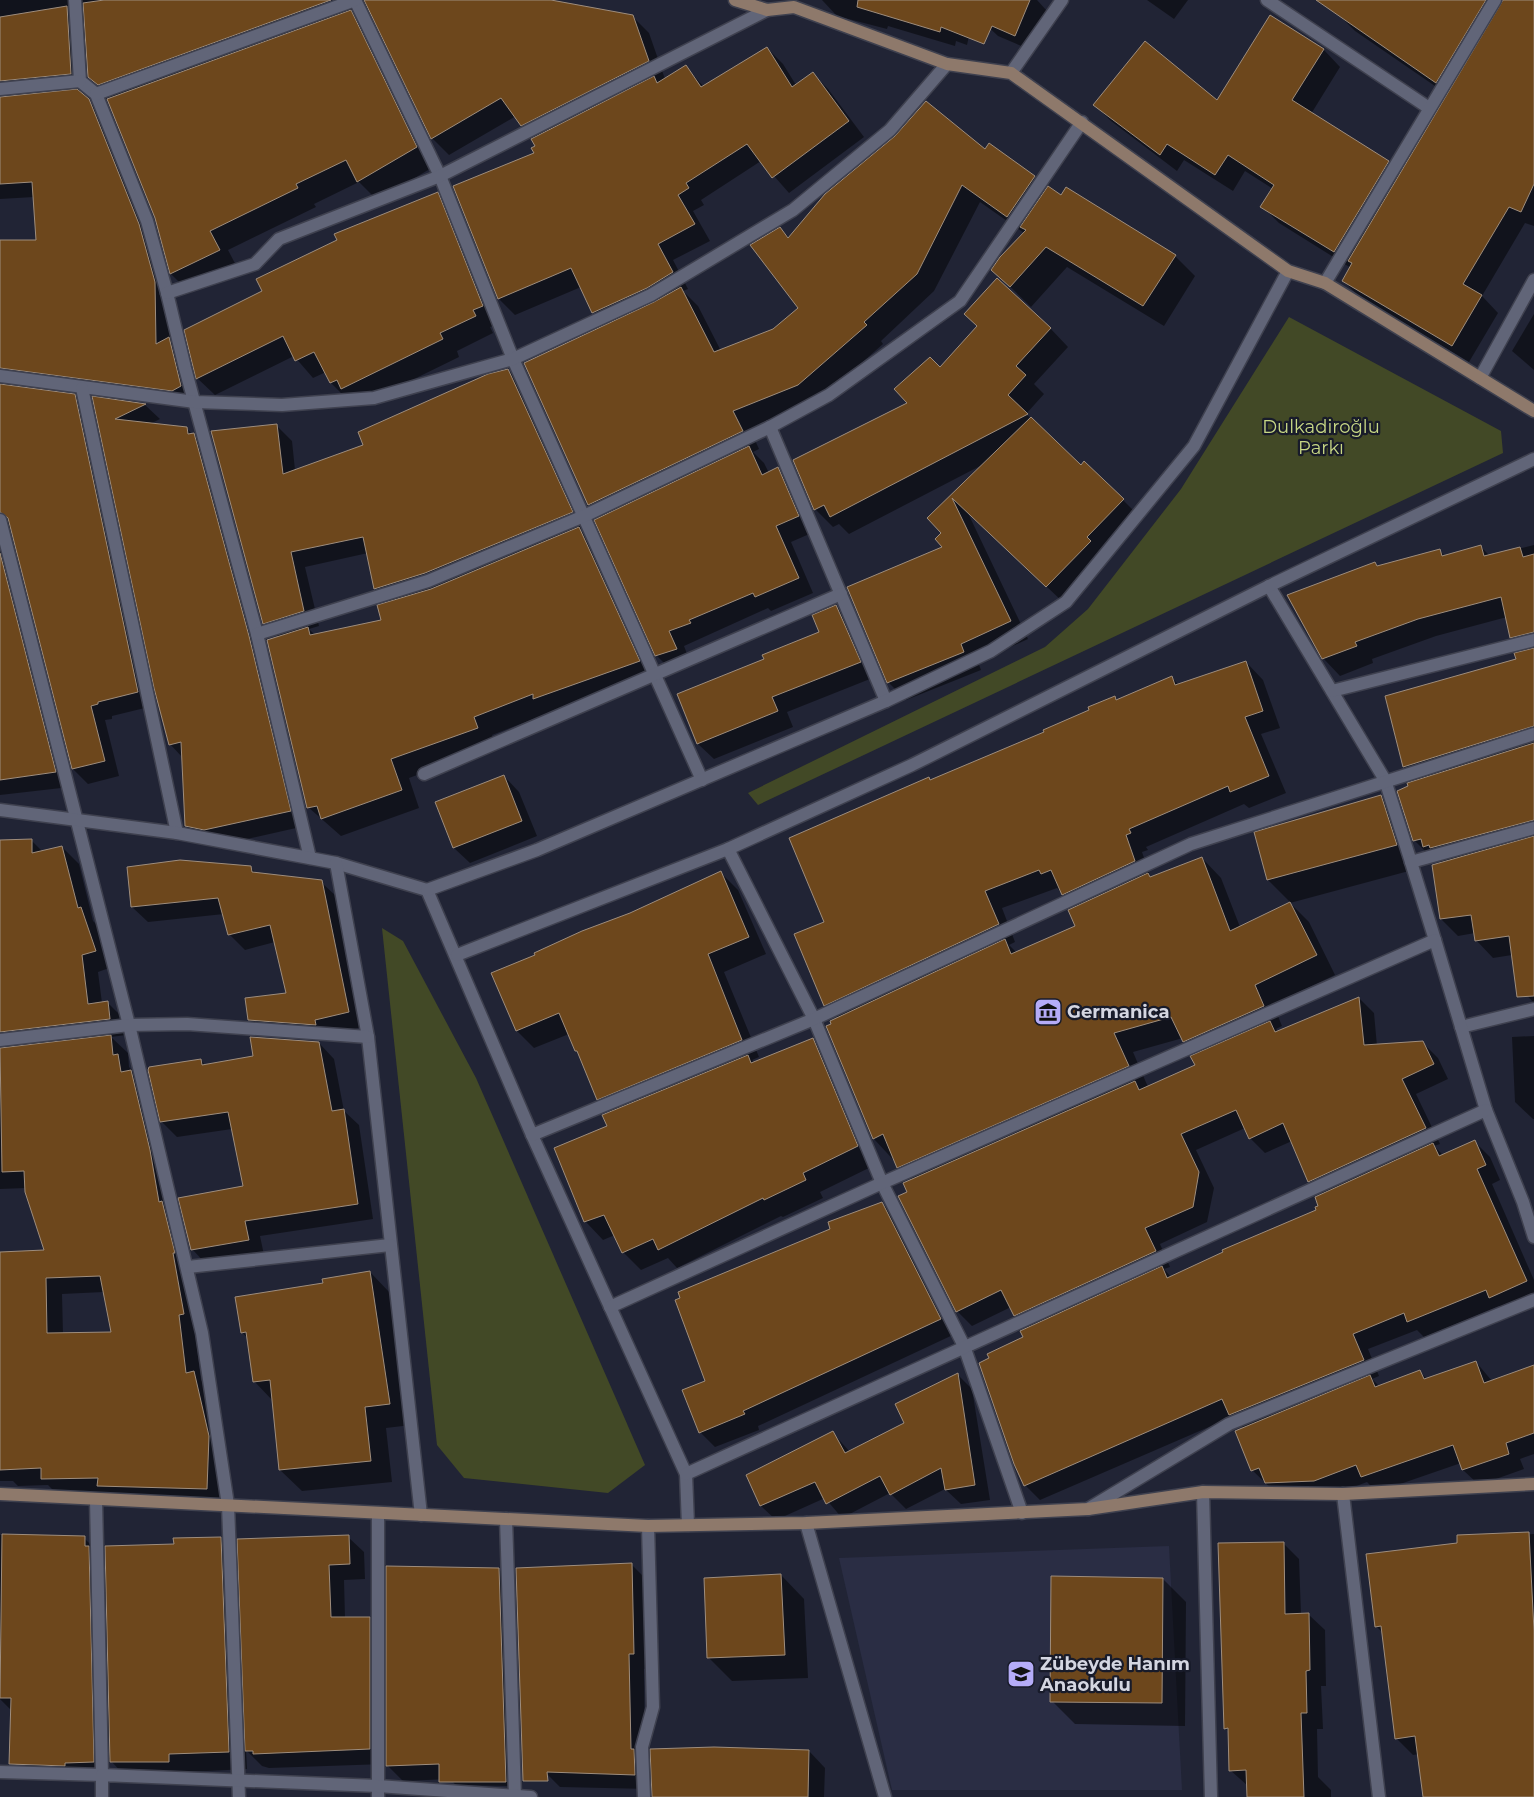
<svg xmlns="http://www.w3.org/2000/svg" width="1534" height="1797" font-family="Montserrat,sans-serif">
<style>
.built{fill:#2a2d44}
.green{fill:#424926}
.shadow{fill:#0007;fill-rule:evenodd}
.building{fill:#6d471c;stroke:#9e8d7d;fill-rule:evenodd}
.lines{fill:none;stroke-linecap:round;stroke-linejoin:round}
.street-casing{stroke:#3f414f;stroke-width:15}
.secondary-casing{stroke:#3f414f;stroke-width:15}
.street{stroke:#616578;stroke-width:12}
.secondary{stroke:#8e796b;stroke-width:12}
.labels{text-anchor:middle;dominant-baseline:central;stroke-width:4.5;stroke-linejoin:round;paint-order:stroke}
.park-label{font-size:18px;fill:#c8d885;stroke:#181b2a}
.poi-label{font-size:18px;font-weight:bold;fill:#d4d6e1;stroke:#181b2a;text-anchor:start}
</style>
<rect width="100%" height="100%" fill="#212435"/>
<!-- built -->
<polygon class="built" points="1169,1546 1182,1790 892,1790 839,1558"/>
<!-- green -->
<g class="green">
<polygon points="1289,317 1501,431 1503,453 758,805 748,793 1045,647 1088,609 1181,489"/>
<polygon points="382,928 403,941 476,1078 645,1465 608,1493 464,1478 437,1445"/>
</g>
<!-- shadow -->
<g class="shadow">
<polygon points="0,0 544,0 632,16 649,33 665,79 685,66 704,87 767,48 783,64 796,85 812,73 828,89 864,137 789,193 761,161 701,200 704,205 693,211 710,241 673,260 688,289 683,291 698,306 721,351 774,330 800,308 780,229 790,238 985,150 989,145 1034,177 1047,190 1175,256 1195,276 1164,326 1067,267 1031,307 993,270 1024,233 980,202 934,291 881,341 883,344 816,403 750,429 759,449 753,452 764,463 769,473 778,469 793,484 814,532 791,542 813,593 771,611 768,608 684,646 691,664 672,671 656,655 602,518 589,505 607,326 594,312 581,287 515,315 499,299 454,187 535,154 537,146 535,138 516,116 449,155 432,138 370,9 354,15 370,31 435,166 377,200 359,182 314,204 316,207 228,250 238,269 190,293 171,274 156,218 112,98 89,76 84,11 87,90 77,91 104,115 170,298 170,340 184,353 196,401 17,382 6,386 74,395 89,410 153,706 112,716 112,719 105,720 119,776 88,784 73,769 12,528 9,529 70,787 0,795 0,241 37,242 34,197 0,199 0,98 13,96 5,88 0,89"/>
<polygon points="822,0 977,0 967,45 956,41 955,46 888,26 887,29 837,16"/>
<polygon points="993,0 1037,0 1047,11 1031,50 998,36 982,21"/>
<polygon points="1147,0 1188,0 1174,19"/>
<polygon points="1346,0 1534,0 1534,226 1525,223 1482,296 1498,313 1469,362 1360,297 1343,281 1351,268 1279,223 1262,206 1273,189 1245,171 1233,191 1184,160 1177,171 1111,121 1095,105 1217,101 1270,17 1324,50 1340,67 1311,114 1388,162 1400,175 1448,95 1355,31 1338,14"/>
<polygon points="437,193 455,211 500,323 490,327 493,333 457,351 459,357 359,406 352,398 348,400 331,383 326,372 313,378 294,356 215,395 197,378 264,291"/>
<polygon points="1534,314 1534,370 1512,351"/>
<polygon points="1050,328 1068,347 1034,384 1044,394 1026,414 1081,466 1123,500 1141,518 1065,604 967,511 1028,639 978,662 981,670 906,700 888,682 945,548 943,533 929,518 982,465 849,534 839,524 833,527 815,509 940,368"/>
<path d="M508 370 523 385 587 527 580 530 597 546 657 680 553 717 549 713 492 735 496 746 409 778 419 808 341 836 308 807 278 637 264 623 277 426 292 441 295 470 364 446ZM368 553 375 589 389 603 382 621 315 635 309 629 319 626 305 567Z"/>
<polygon points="94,398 145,405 160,419 150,424 186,428 209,450 305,826 220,845 201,841 186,826 182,757 170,744"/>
<polygon points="1534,545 1534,1003 1517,985 1512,955 1493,958 1476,940 1475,933 1458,936 1441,919 1442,863 1435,857 1431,857 1414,840 1418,781 1404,767 1386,697 1517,660 1526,651 1512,637 1507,617 1436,636 1372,659 1373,663 1340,676 1323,658 1375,563 1379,567 1440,551 1445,556 1480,546 1490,556"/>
<polygon points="836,606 852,622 875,677 787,712 793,727 714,759 698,744 766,659 821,632"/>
<path d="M1246 662 1263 680 1280 728 1261 734 1286 793 1249 808 1244 804 1146 847 1148 850 1142 852 1151 878 1202 858 1221 878 1240 927 1291 903 1268 880 1256 833 1381 796 1404 820 1420 868 1290 903 1309 922 1335 975 1273 1004 1282 1026 1276 1029 1279 1032 1359 998 1374 1013 1377 1046 1423 1043 1438 1058 1448 1079 1416 1094 1440 1144 1434 1146 1444 1156 1475 1142 1490 1157 1500 1180 1492 1184 1534 1280V1300L1505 1312 1499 1306 1424 1337 1417 1330 1368 1349 1379 1376 1372 1379 1380 1387 1420 1372 1427 1379 1476 1362 1492 1381 1534 1366V1454L1520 1459 1524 1469 1479 1485 1463 1470 1461 1463 1377 1492 1367 1482 1330 1496 1281 1498 1252 1470 1243 1428 1232 1417 1040 1500 1025 1485V1337L1028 1329 1015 1315 1011 1307 972 1326 957 1311 909 1193 912 1180 874 1139 833 1024 838 1018 825 1005 826 923 931 781 1045 733 1114 697 1118 700 1172 678 1179 685ZM1057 888 1076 908 1077 927 1017 953 1009 945 1015 942 1002 908ZM1183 1038 1198 1054 1196 1066 1148 1087 1133 1052ZM1245 1128 1250 1138 1265 1153 1292 1141 1309 1181 1323 1195 1318 1210 1171 1277 1164 1269 1170 1267 1160 1244 1207 1222 1214 1188 1196 1150Z"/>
<polygon points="504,776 519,792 537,836 470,863 454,848 436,803"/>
<path d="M0 841H32L43 852 62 847 79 864 93 921 97 925 112 967 98 972 102 1003H108L124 1019 126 1035 111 1037 128 1053 129 1067 148 1088 200 1331 195 1332 201 1380 210 1389 224 1505 59 1496 48 1485 18 1486 13 1481H0V1253L46 1251 26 1188 0 1189V1049H6L0 1043ZM104 1292 113 1334H63L62 1294Z"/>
<polygon points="250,867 257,874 321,882 337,897 363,1027 330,1035 264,1035 249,1020 287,994 275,942 245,950 229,934 224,914 148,922 132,907"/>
<polygon points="721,873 738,890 766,954 724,972 759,1057 752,1060 755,1063 813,1039 831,1057 875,1165 820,1192 823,1198 783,1217 781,1216 677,1268 668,1258 641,1270 623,1252 615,1235 603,1240 586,1222 555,1148 608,1127 611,1113 598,1099 580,1055 569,1034 534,1048 517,1031 493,974"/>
<polygon points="1534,1036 1534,1119 1533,1119 1515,1102 1512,1037"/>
<polygon points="319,1043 334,1059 344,1111 359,1125 373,1219 260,1236 264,1255 207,1265 192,1249 245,1187 232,1129 177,1137 162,1122 201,1060 206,1066"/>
<polygon points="882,1203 897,1219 955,1334 758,1426 759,1430 715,1447 700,1432 707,1381 832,1230"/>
<polygon points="370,1272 391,1294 411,1425 386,1428 392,1482 302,1491 280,1470 273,1401 254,1381 248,1339 242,1332 324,1284"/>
<polygon points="958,1375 972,1389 990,1500 961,1504 945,1489 906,1509 890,1493 842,1518 825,1498 776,1520 761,1506 748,1476 833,1433 850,1452 906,1423"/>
<polygon points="1534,1534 1534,1797 1425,1797 1419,1754 1413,1755 1396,1738 1383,1633 1376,1626 1458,1544 1458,1537"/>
<polygon points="0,1535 84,1538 100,1554 100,1559 107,1566 175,1546 221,1538 239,1557 348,1537 364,1552 365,1579 344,1580 345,1618 369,1618 385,1633 385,1764 269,1768 262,1766 246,1750 247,1769 187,1772 187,1779 129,1780 109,1759 109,1778 27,1767 11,1751 12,1711 0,1699"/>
<polygon points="1283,1543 1299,1559 1301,1614 1308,1614 1325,1630 1326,1686 1321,1686 1323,1729 1317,1729 1318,1777 1331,1790 1331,1797 1248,1797 1248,1786 1230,1770 1229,1732 1225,1728"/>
<polygon points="631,1564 646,1579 649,1669 644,1669 645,1762 650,1789 560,1787 545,1772"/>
<polygon points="499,1569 514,1585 520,1748 515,1748 514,1786 456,1785 450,1779 403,1781 387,1765"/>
<polygon points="781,1575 804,1599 808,1678 732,1681 709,1658"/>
<polygon points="1163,1579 1186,1602 1185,1726 1075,1724 1052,1701"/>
<polygon points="809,1751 825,1768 824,1797 652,1797"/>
</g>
<!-- building -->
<g class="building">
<polygon points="104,0 331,0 98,85 88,77 83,3"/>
<polygon points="364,0 551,0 633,15 649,61 521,126 501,98 431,139"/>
<polygon points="858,0 1030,0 1015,36 992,26 984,44 941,27 940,32 857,7"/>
<polygon points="1316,0 1486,0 1436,83"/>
<polygon points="1503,0 1534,0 1534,184 1521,212 1509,207 1463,284 1482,295 1452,346 1342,281 1352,263 1348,261"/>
<polygon points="67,6 71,74 0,81 0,17"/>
<polygon points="351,10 417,147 357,182 346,160 296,184 298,188 210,231 220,250 170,274 155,218 107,99"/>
<polygon points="1270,15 1324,49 1292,100 1389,161 1334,252 1260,207 1274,185 1228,155 1215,175 1167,144 1160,155 1093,105 1145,41 1217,100"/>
<polygon points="767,47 792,87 813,72 849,121 772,178 747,144 686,183 689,188 678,195 695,224 658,244 673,272 647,288 592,313 571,268 498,299 453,186 534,153 531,148 535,146 531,139 654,76 657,83 686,65 701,87"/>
<polygon points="77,89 89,99 139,224 155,282 156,344 169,337 181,386 172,391 0,368 0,240 36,240 32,182 0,184 0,97"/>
<polygon points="926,101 985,149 989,143 1035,176 1007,217 962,185 917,274 864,322 867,325 798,385 733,411 743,431 588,505 524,363 654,302 681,287 714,352 773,329 798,308 750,245 780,227 788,238 825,194 895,136"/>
<polygon points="1048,186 1061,195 1066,187 1176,255 1143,306 1046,247 1010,287 991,270 1000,257 1026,230 1020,227"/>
<polygon points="438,192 483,306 473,310 476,316 440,333 443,339 341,389 337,380 330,383 314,352 295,361 283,336 196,379 184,330 262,291 256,279 337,240 334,234"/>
<polygon points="997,278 1051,328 1016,366 1026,375 1008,395 1028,414 830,517 824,505 814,510 793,460 907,403 894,389 930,357 940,367 977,326 964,314"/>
<polygon points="508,369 573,512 425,573 374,589 363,537 291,552 304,611 263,624 211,431 277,424 283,474 363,445 358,432 488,374"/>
<polygon points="0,384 75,394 138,692 98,702 98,704 91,706 105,761 72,769 8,518 0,512"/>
<polygon points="92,396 146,404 115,419 187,427 188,434 194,433 249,636 291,811 204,830 185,826 181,742 169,745 154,688"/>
<polygon points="1031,417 1081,465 1084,461 1124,499 1087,537 1091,541 1046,587 952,498 1011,621 961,644 964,652 887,683 847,587 942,547 935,539 941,533 927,518"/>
<polygon points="749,446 762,475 778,467 799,516 776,526 799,578 755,597 753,593 689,620 691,623 669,631 677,649 655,656 594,520"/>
<polygon points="579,527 640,661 533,699 533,694 474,717 478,728 391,759 402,790 321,819 317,806 307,808 267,640 308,627 310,635 381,620 377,605 431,589"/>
<polygon points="1481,545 1484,556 1520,547 1523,557 1534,554 1534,632 1510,638 1501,597 1418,619 1355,642 1357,646 1322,659 1287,595 1375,562 1377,566 1440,549 1442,556"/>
<polygon points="0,553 56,772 0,780"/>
<polygon points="836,605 861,662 772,697 778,711 697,744 677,694 764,659 762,655 819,632 812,615"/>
<polygon points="1534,648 1534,726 1403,767 1385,696 1516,659 1514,653"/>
<polygon points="1246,661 1263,711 1245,717 1269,776 1230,792 1228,786 1129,829 1131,833 1126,835 1135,861 1062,895 1051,870 1041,874 1039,870 985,891 999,924 824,1006 794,934 824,922 789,838 929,777 930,780 1044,732 1043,730 1089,710 1088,707 1115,696 1116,700 1172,676 1175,685"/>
<polygon points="1534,743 1534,820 1430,848 1429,845 1423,847 1421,839 1413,841 1397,791 1408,786 1407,783"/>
<polygon points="504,775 522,821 453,848 435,802"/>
<polygon points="1381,795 1397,845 1267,880 1254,832"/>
<polygon points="1534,836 1534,996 1517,997 1509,936 1475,941 1471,915 1440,919 1432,865"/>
<polygon points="32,839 32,853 62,846 78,908 81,907 96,951 82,955 88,1004 108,1001 110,1019 0,1032 0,840"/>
<polygon points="1202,857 1230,931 1290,902 1317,955 1255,985 1264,1006 1183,1042 1171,1017 1114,1033 1129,1066 897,1168 883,1134 873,1139 826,1026 831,1024 830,1021 1005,939 1011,954 1075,926 1068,910 1148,873 1150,877"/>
<polygon points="180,860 251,866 252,872 322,880 349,1012 315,1020 316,1025 248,1020 245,998 286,993 270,925 228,935 218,898 131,907 127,867"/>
<polygon points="721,871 749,937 708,954 742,1040 597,1100 577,1051 575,1051 559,1013 516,1031 491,973 535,955 534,953 582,931 630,913"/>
<polygon points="1359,997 1364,1045 1423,1041 1434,1064 1402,1079 1426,1128 1308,1182 1283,1123 1249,1139 1236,1110 1181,1134 1199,1172 1193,1207 1145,1228 1156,1251 1014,1316 1001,1290 956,1312 898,1196 907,1192 903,1183 1135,1081 1139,1090 1195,1065 1190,1056 1270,1021 1275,1032"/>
<path d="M111 1035 113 1055 118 1054 121 1072 131 1070 150 1150 159 1202 162 1201 175 1253H173L184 1314 179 1315 186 1373 194 1371 209 1436 207 1489 97 1486 98 1478 41 1479V1468L0 1470V1252L44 1250 25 1192 24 1171 2 1172 0 1048ZM100 1276 111 1332 47 1333 46 1278Z"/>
<polygon points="250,1037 319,1042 332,1111 344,1109 358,1204 245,1221 249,1240 191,1250 178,1198 243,1186 228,1112 160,1122 148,1070 149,1067 201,1059 202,1065 253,1056"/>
<polygon points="813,1038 858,1146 803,1173 806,1180 764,1200 763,1198 658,1250 653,1239 622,1253 604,1215 584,1222 554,1148 607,1126 602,1115 748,1055 751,1063"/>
<polygon points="1475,1140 1486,1165 1477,1169 1527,1281 1489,1298 1486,1290 1407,1322 1404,1313 1353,1334 1364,1360 1229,1415 1222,1399 1024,1486 1014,1464 979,1363 989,1358 987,1354 1023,1337 1020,1331 1162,1266 1167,1278 1223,1252 1222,1250 1316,1210 1315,1207 1318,1206 1315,1197 1433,1143 1439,1156"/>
<polygon points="882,1202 941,1319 743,1411 745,1414 699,1433 682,1390 705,1381 675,1300 680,1298 678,1292 830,1229 828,1222"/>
<polygon points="370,1271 390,1404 365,1407 371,1461 279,1470 270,1380 253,1382 246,1332 241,1333 235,1297 323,1283 322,1279"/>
<polygon points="1476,1361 1484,1383 1534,1365 1534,1433 1506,1443 1509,1454 1462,1470 1453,1445 1361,1477 1356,1465 1314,1481 1265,1483 1259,1468 1251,1471 1235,1431 1370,1375 1375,1387 1420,1370 1424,1379"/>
<polygon points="958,1373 975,1485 945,1490 941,1468 890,1495 880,1476 826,1504 815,1482 760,1506 746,1475 833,1431 845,1453 904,1423 895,1404"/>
<polygon points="1529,1532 1534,1631 1534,1797 1423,1797 1415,1736 1395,1739 1381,1626 1375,1627 1366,1554 1457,1543 1457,1535"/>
<polygon points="2,1534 85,1536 85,1546 89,1546 94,1762 65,1763 65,1766 9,1764 11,1698 0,1698"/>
<polygon points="349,1535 350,1564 329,1565 331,1617 370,1617 370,1749 253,1754 253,1751 245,1751 237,1539"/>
<polygon points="221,1537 229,1752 169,1754 169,1762 110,1762 105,1546 174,1544 173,1538"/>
<polygon points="1284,1542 1285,1614 1309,1613 1310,1670 1306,1671 1307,1713 1301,1713 1304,1797 1247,1797 1246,1770 1229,1771 1228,1728 1224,1729 1218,1543"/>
<polygon points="632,1563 634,1654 629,1654 631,1749 634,1749 635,1775 547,1772 548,1781 523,1781 516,1568"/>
<polygon points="386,1566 499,1568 506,1782 439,1782 439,1764 386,1766"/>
<polygon points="781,1574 785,1655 707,1658 704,1578"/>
<polygon points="1051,1576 1163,1578 1162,1703 1050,1702"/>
<polygon points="714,1747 809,1750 808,1797 652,1797 650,1749"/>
</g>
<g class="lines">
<defs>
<g id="street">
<polyline points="75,0 80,81 96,94 147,221 167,293 185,368 257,634 310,858"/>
<polyline points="355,0 440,176 513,359 702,780"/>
<polyline points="1267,0 1429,108"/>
<polyline points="1011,73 1062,0"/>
<polyline points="0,89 80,81"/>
<polyline points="96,94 355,0"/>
<polyline points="1325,283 1495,0"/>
<polyline points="167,293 255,264 279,239 440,176 767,10"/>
<polyline points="0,376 195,402 282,405 374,398 513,359 651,295 793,210 890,130 947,64"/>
<polyline points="1480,378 1534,280"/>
<polyline points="82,388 177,833"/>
<polyline points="770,427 886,701"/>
<polyline points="0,520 129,1025 202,1333 228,1505 239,1797"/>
<polyline points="1269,586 1385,780 1411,862"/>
<polyline points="257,634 428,581 584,516 770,427 829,395 960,301 1082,122"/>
<polyline points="1332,691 1534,640"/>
<polyline points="424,774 841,594"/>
<polyline points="0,810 177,833 336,863 427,890 532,1135 686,1474 688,1525"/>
<polyline points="728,849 814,1019 882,1183 964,1346 1022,1513"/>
<polyline points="336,863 368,1037 421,1515"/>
<polyline points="427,890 537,850 886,701 991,651 1066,602 1194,446 1288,271"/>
<polyline points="1435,940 1411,862 1534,828"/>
<polyline points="457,955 728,849 912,765 1269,586 1534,459"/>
<polyline points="1461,1027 1534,1009"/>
<polyline points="0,1040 129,1025 187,1024 368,1037"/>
<polyline points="532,1135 814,1019 1191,844 1534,734"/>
<polyline points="188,1267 390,1245"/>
<polyline points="610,1307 882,1183 1435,940 1486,1110 1523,1202 1534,1237"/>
<polyline points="686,1474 1486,1110"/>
<polyline points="1203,1492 1211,1797"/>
<polyline points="1343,1494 1379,1797"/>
<polyline points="1088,1509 1229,1424 1534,1300"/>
<polyline points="378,1513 378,1797"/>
<polyline points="506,1519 515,1797"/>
<polyline points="806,1523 885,1797"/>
<polyline points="0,1772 102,1775 96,1500"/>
<polyline points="102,1797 102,1775 378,1786 531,1797"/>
<polyline points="644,1797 642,1747 653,1707 648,1526"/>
</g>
<g id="secondary">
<polyline points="735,0 767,10 794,7 947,64 1011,73 1288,271 1325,283 1534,411"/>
<polyline points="0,1494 648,1526 806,1523 1088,1509 1203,1492 1343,1494 1534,1484"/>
</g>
</defs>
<!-- street casing -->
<use href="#street" class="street-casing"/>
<!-- secondary casing -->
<use href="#secondary" class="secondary-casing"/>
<!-- street -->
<use href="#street" class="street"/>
<!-- secondary -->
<use href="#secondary" class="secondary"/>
</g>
<!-- icons -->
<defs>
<symbol id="museum-square" viewBox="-11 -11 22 22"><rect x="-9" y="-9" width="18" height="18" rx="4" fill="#b5acf8" stroke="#181b2a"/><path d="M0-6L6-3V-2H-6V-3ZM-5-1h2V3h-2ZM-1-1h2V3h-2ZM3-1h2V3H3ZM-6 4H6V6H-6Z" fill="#111"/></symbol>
<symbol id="school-square" viewBox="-11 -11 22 22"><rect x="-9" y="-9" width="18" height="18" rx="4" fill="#b5acf8" stroke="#181b2a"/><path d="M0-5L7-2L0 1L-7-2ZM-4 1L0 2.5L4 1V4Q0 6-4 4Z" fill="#111"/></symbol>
</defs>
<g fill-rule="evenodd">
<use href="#museum-square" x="1032" y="996" width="32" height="32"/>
<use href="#school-square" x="1005" y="1658" width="32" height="32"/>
</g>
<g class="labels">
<!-- park labels -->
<g class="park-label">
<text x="1321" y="427">Dulkadiroğlu<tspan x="1321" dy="21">Parkı</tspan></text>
</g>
<!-- poi labels -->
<g class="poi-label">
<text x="1067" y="1012">Germanica</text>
<text x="1040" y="1664">Zübeyde Hanım<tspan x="1040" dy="21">Anaokulu</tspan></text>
</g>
</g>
</svg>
